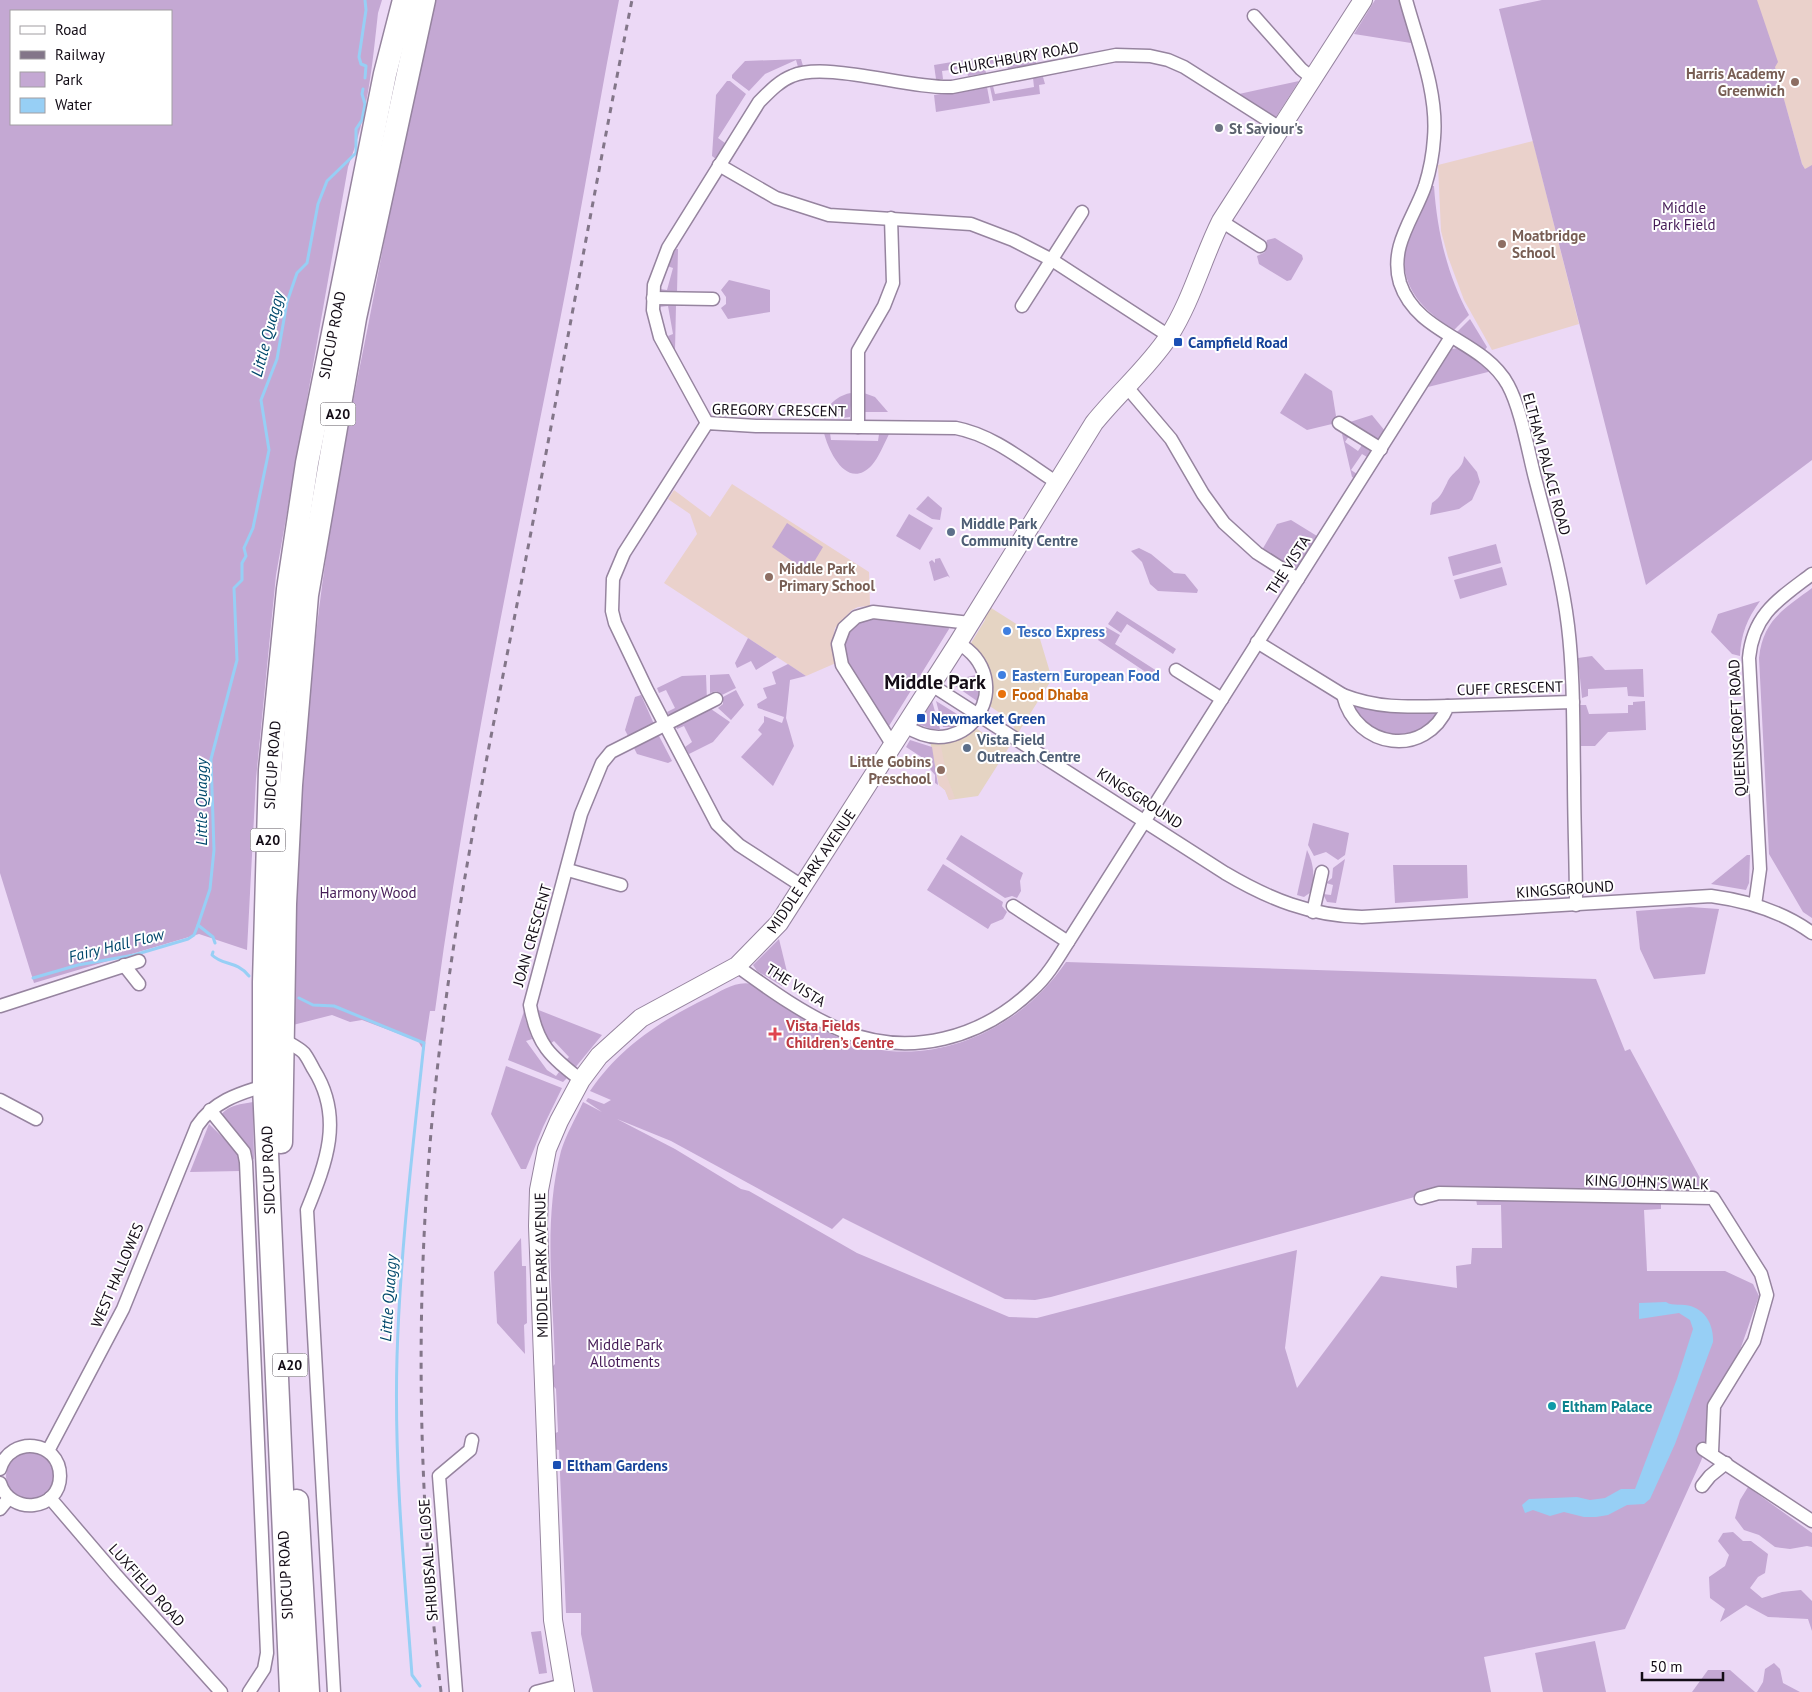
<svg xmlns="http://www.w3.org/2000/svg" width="1812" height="1692" font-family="'PT Sans',sans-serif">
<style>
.commercial{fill:#e5d4c3}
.education{fill:#ead1cb}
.green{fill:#c4a8d3;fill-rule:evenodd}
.water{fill:#97cff5}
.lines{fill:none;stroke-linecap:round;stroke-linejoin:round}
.stream{stroke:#97cff5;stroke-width:3}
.street-casing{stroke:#96849f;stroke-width:15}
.secondary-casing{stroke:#96849f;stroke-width:20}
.highway-casing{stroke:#96849f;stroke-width:25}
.street{stroke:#fff;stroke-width:12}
.secondary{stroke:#fff;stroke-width:18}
.highway{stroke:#fff;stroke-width:22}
.rail{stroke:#837689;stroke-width:3;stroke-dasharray:6 6;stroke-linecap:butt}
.education-dot{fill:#8d6e63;stroke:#fff;stroke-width:2}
.worship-dot{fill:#6b7280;stroke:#fff;stroke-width:2}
.transit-dot{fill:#1a4fb4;stroke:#fff;stroke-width:2}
.service-dot{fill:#5c6f8a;stroke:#fff;stroke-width:2}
.shop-dot{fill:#3f7fe0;stroke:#fff;stroke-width:2}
.food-dot{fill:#e8710a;stroke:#fff;stroke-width:2}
.health-dot{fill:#e0444e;stroke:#fff;stroke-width:2}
.culture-dot{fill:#0f9aa8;stroke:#fff;stroke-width:2}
.labels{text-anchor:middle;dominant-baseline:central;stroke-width:4;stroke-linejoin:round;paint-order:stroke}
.shield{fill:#fff;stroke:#5a555c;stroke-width:1}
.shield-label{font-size:14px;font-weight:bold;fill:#130c16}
.street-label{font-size:15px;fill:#130c16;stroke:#fff}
.education-label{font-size:15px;font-weight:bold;fill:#785e54;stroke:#fff;text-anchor:end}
.worship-label{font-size:15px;font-weight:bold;fill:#5b616d;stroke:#fff;text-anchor:start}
.park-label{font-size:15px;fill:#451b57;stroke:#fff}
.transit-label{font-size:15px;font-weight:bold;fill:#164399;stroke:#fff;text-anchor:start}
.service-label{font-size:15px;font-weight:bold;fill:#4e5e75;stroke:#fff;text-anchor:start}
.shop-label{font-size:15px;font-weight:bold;fill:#366cbe;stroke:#fff;text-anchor:start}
.food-label{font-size:15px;font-weight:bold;fill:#c56008;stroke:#fff;text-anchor:start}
.health-label{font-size:15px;font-weight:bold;fill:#be3a42;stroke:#fff;text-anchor:start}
.culture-label{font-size:15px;font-weight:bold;fill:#0d838f;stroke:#fff;text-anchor:start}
.water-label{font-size:16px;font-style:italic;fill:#00486c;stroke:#fff}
.district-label{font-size:20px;font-weight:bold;fill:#130c16;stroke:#fff}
</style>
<rect width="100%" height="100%" fill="#ecd9f6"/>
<!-- commercial -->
<g class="commercial">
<polygon points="988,606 1040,639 1052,679 1018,733 1015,731 1012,721 988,705 971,647 971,643 985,620 984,611"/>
<polygon points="976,728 997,743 1006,741 1011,744 978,796 949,800 945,790 939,785 930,741"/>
</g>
<!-- education -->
<g class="education">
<polygon points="1756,0 1812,0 1812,181 1802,164"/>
<polygon points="1533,141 1579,324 1492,350 1464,300 1448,257 1441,231 1438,165"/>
<polygon points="732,484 869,572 870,606 858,607 852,610 835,628 832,645 836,663 806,676 664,583 697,534 690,514 668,499 674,490 710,517"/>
<polygon points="941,746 947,777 955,798 949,800 945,790 939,785 932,747"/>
</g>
<!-- green -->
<g class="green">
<path d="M0 0H382L378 13C372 67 368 115 348 167L276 575 256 779 247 950 199 934 34 983 0 873ZM11 11H171V124H11Z"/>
<path d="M433 0H619C598 107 581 214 560 320 514 550 466 779 435 1011H430L424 1051 418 1041 362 1020 350 1022 332 1015 293 1025C296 901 301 777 314 654 325 543 346 435 368 326 386 233 403 141 421 48Z"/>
<polygon points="1375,0 1400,0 1411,43 1354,34"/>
<polygon points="1542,0 1757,0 1778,62 1775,67 1802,164 1805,169 1812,165 1812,460 1646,585 1499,9"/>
<polygon points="1031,48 1036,63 1008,69 1006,61 990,64 990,72 989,57"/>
<polygon points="982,57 986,73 968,76 966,68 942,71 943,79 936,79 934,65"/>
<polygon points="796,60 765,74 749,91 732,78 732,75 745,61 801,59 803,66 798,67"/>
<polygon points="1043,77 1045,84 1039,85 1040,94 993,101 990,87 993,86 995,94 1034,87 1033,78"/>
<polygon points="727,81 730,81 746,94 718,138 725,143 716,159 712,156 716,95"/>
<polygon points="1299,81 1276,117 1239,94"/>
<polygon points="987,87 990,103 936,112 934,95"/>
<path d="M1431 186H1434C1437 231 1447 275 1469 315L1454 330C1422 310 1396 284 1407 243 1412 223 1424 205 1431 186Z"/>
<polygon points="1275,238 1302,255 1303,259 1291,280 1287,281 1259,264 1257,256 1265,252 1267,240"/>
<polygon points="676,249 678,249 677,293 662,292 660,289 667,290 673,268 667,266"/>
<polygon points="729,280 770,290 770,312 728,319 721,308 726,304 726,297 721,290"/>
<polygon points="662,304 676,305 675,351 668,336 673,334 668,306 660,307"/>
<polygon points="1470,319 1487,347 1485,350 1457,332"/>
<polygon points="1458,348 1489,370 1488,372 1428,387 1452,349"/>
<polygon points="1305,373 1332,391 1336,416 1332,424 1307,430 1280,413"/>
<path d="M852 393 850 417 843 418V411H828L827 418 824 419C825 406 839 394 852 393Z"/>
<polygon points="864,393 875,397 888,412 864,412"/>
<polygon points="1372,415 1385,431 1379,439 1350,422"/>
<path d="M824 433H830L831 440 878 441 879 434H889C884 444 879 457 872 465 848 491 829 453 824 433Z"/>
<polygon points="1342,434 1349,436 1345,442 1358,451 1362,445 1371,452 1367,457 1362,454 1351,470 1357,474 1354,478 1352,477"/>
<path d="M1464 456 1477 472 1480 482 1472 500 1459 509 1430 515 1432 503C1442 496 1442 492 1447 483 1452 471 1463 470 1464 456Z"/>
<polygon points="928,496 942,508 940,520 932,519 916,509"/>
<polygon points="909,514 933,528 920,550 896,536"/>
<polygon points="1291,520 1317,536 1296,570 1262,550 1277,524"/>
<polygon points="787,523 823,547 808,572 772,547"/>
<polygon points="1496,544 1501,563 1453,576 1448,557"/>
<polygon points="1139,548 1151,554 1174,573 1185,574 1198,590 1197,593 1158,591 1150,584 1142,562 1131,551"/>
<polygon points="940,558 950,578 948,576 934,581 929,562 932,560 935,563 935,559"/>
<polygon points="1502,567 1507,585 1460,599 1454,580"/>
<path d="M1812 588V918L1803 912 1769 854 1759 658C1763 620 1784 609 1812 588Z"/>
<path d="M1760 601C1747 619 1741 634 1740 656L1732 654 1711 632 1718 614Z"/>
<polygon points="1117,611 1176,649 1173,654 1127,624 1121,633 1108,624"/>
<path d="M871 617 948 626 949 629 889 726 885 727C874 710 842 665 843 646 844 630 858 622 871 617Z"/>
<polygon points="1106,627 1120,635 1115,644 1160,673 1159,681 1098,640"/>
<polygon points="748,638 777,657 756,670 751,661 737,668 735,663"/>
<polygon points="1592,656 1605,670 1643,669 1644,697 1628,696 1627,687 1588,689 1588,696 1582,698 1578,658"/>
<polygon points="788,664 806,676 790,680 786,718 794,746 773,786 741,757 762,734 758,730 764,722 764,716 782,723 784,717 758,708 757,704 767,698 763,688 776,684 772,672"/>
<polygon points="729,674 736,688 722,695 716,691 710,693 710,675"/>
<polygon points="706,675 707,701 671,718 667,712 675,708 666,690 659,693 657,688 682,676"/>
<polygon points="976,675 979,691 977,701 954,685 953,680"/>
<polygon points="736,690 744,705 731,720 718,708 723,704 723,697"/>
<polygon points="641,695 654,724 628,736 625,730 635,697"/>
<polygon points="932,701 940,729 931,729 918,724"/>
<polygon points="936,701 965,719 953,727 943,727"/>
<polygon points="1645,701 1646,730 1608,732 1595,746 1581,746 1580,705 1586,705 1589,714 1628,713 1628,705 1633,705 1633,702"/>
<path d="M1350 704 1384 712 1439 711C1425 736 1390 742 1367 726 1360 721 1355 710 1350 704Z"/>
<polygon points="711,709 730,722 713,742 689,754 685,747 692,742 684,726 677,729 676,726"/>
<polygon points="658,734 672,761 668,763 637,754 633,746"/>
<polygon points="910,740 932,747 938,785 935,783 935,775 925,763 926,760 906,747"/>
<polygon points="1313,823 1349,833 1345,855 1338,860 1326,852 1314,856 1308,845"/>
<polygon points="961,835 1023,873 1020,881 1021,891 1017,898 1012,896 1005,898 946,859"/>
<path d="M1307 850C1314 864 1315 877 1311 892L1304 897 1297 895Z"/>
<polygon points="1747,855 1750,855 1749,883 1746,890 1711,884"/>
<polygon points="1345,859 1336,903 1327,902 1323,894 1331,895 1333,885 1326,883 1332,878 1333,868"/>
<polygon points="943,864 1003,902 1002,906 1007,912 1003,919 991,924 988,929 927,890"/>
<polygon points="1393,865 1467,865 1468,898 1395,903"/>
<polygon points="1690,907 1719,909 1705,974 1654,979 1640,949 1636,911"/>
<polygon points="779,939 788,976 782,986 757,971 753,965"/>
<path d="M1066 962 1596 979 1625 1051 1630 1049 1706 1189 1701 1193 1440 1190 1051 1297 1035 1300 1005 1299 843 1218 832 1229 671 1141 617 1119 675 1149 741 1189 749 1191 857 1253 1009 1317 1037 1318 1297 1250 1285 1348 1297 1388 1381 1276 1457 1288 1456 1266 1471 1264 1472 1248H1502L1501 1205H1477L1476 1199H1661V1209L1644 1210 1647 1271H1725L1753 1284 1759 1296 1701 1461 1625 1629 1484 1657 1491 1692H593L581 1634V1613H566L559 1450 553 1449V1434L558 1432 556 1389 552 1384 551 1368 555 1364C553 1294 543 1220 561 1151 566 1134 576 1118 583 1102L602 1112 586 1101 588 1098 604 1104 611 1100 590 1091C620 1047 660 1021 707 998 722 991 735 980 753 984 760 986 769 994 776 998 797 1012 820 1030 844 1040 926 1073 1019 1032 1066 962Z"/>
<polygon points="525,1008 525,1018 532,1039 526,1041 547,1070 556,1076 559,1072 567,1078 563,1082 508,1060"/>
<polygon points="536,1009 602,1035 574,1069 564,1062 569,1057 554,1041 548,1045"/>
<polygon points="506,1066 562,1088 543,1127 526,1169 521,1169 491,1114"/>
<path d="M253 1102 254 1160 221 1115C228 1105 242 1104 253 1102Z"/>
<polygon points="209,1124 242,1156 240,1171 190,1172"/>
<polygon points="521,1238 522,1266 526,1266 527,1323 524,1325 525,1354 497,1323 494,1272"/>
<circle cx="30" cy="1476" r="24"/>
<polygon points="1748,1487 1812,1533 1812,1547 1807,1546 1790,1549 1775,1547 1759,1535 1744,1530 1735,1518 1740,1500"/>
<polygon points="1733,1532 1743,1541 1751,1541 1768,1554 1765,1573 1758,1577 1750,1588 1762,1598 1782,1592 1801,1590 1812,1601 1812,1631 1808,1619 1768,1617 1746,1605 1720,1622 1725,1609 1710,1598 1709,1577 1725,1566 1729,1555 1718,1541 1723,1533"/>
<polygon points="541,1631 547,1673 539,1674 531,1632"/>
<polygon points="1595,1641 1606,1692 1543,1692 1535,1653"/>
<polygon points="1774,1663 1780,1669 1783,1683 1800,1692 1757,1692 1763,1682 1765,1669"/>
<polygon points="1708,1670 1730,1670 1755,1692 1692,1692"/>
</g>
<!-- water -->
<path class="water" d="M1666 1302C1671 1306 1678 1304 1685 1305 1704 1307 1714 1324 1713 1342L1675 1444 1650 1499 1644 1504 1627 1505 1608 1515 1596 1517H1584L1564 1512 1550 1516 1533 1510 1525 1513 1522 1505 1529 1499 1577 1497 1590 1500 1605 1498 1621 1489H1635L1677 1379 1693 1329 1690 1320 1679 1313 1639 1319V1303Z"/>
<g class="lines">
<!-- stream -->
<g class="stream">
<polyline points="365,0 366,10 359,57 361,64 366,66 365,78"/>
<polyline points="215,943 213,937 198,925 210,889 214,850 211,759 237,660 234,588 242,580 242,563 246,556 244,548 253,528 269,450 261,400 277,359 287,302 297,273 307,263 318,204 327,181 356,153 356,129 362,120 365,104 362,94 363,89"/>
<path d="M213 952 212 955C223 966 236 960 249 976"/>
<polyline points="33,978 78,965 134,955 188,939 194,935 198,925"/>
<path d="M299 998 313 1005 334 1006 424 1043C413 1147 400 1252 397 1357 394 1463 404 1569 412 1675L420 1686"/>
</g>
<defs>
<g id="street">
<path d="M1406 0C1418 44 1438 92 1434 138 1433 154 1430 170 1425 186 1414 218 1389 246 1400 283 1417 335 1483 339 1508 385 1521 409 1528 451 1535 478 1548 528 1562 576 1568 626 1574 676 1573 727 1574 777 1574 820 1576 862 1576 905"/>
<polyline points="1254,16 1301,69 1312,78"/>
<polyline points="719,165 776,198 829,215 971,224 1013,240 1052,260 1169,336"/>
<polyline points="1221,221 1260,246"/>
<polyline points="653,298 713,299"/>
<polyline points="1022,306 1082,212"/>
<polyline points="1126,386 1171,439 1203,494 1224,523 1257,553 1298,579"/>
<path d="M707 423 660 337 653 310 654 285 668 248 759 102C769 92 779 81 792 76 826 61 909 89 952 87L1116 55 1150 56 1168 60 1184 67 1280 128"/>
<polyline points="1339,423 1381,449"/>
<polyline points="858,427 858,351 884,306 893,283 891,218"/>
<path d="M1257 642 1343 695C1379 709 1409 707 1448 706"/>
<polyline points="1176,670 1222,699"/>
<path d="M930 684 1225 873C1269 899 1311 916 1362 917L1711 896C1748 901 1782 911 1812 933"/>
<path d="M1343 695C1356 749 1426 759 1448 706L1573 702"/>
<path d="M904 725C969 769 1020 679 958 643"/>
<polyline points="892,744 842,665 838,644 844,628 856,617 873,612 970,623"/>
<polyline points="568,870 621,885"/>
<path d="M802 886 739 845 717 824 647 690 615 623 612 611 613 579 624 553 707 423 756 426 956 428C993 435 1025 462 1056 482"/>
<path d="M1755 905 1760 869 1749 658C1753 614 1779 599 1812 574"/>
<polyline points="1013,906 1068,942"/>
<polyline points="1313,912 1322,872"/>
<polyline points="124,965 139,984"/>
<path d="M737 966C770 990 805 1015 843 1031 910 1058 982 1038 1032 990 1047 977 1058 958 1068 942L1451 337"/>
<polyline points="0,1006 139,961"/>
<path d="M281 1038C288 1043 298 1047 304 1053 308 1058 311 1065 314 1070 344 1118 326 1163 307 1210L334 1692"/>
<path d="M581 1080C550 1056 537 1045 530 1005L581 814 602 763 611 752 716 699"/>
<polyline points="0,1100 36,1119"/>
<polyline points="210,1110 244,1152 246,1162 267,1653 264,1669 249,1692"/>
<polyline points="1421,1198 1439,1193 1713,1198 1761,1274 1767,1295 1754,1341 1714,1406 1712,1452"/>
<polyline points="1703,1449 1812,1521"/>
<path d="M48 1451 123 1309 197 1126C213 1102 237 1094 264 1086"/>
<path d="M0 1469C10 1435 60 1440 60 1476 60 1511 10 1516 0 1483"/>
<polyline points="1702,1486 1710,1476 1726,1463"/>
<polyline points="50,1498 115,1574 221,1692"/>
<polyline points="0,1509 9,1498"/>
<polyline points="456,1692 439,1476 470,1450 472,1440"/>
<polyline points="536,1692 563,1685"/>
</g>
<path id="secondary" d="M565 1692 553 1620 538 1226 539 1190 547 1149 559 1121 581 1080 599 1056 641 1018 737 966 779 923 958 643 1094 423C1118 393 1148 368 1169 336 1192 300 1202 259 1221 221L1363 0"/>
<g id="highway">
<polyline points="281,1142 285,904 291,785 307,595 355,318 424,0"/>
<polyline points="297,1501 308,1692"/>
<polyline points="291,1692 264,1086 264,982 270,770 288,589 307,463 385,74 404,0"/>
</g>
</defs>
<!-- street casing -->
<use href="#street" class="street-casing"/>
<!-- secondary casing -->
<use href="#secondary" class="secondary-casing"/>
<!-- highway casing -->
<use href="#highway" class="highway-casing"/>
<!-- street -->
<use href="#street" class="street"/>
<!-- secondary -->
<use href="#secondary" class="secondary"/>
<!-- highway -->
<use href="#highway" class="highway"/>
<!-- rail -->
<path class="rail" d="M441 1692C414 1467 414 1239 444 1014 464 861 497 709 526 558 562 372 595 186 632 0"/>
</g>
<!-- markers -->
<g class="education-dot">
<circle cx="1795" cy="82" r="5"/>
<circle cx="1502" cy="244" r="5"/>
<circle cx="769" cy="577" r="5"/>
<circle cx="941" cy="770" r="5"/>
</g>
<circle class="worship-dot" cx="1219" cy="128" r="5"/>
<g class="transit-dot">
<rect x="1173" y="337" width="10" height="10" rx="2.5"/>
<rect x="916" y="713" width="10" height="10" rx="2.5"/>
<rect x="552" y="1460" width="10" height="10" rx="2.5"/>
</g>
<g class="service-dot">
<circle cx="951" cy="532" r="5"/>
<circle cx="967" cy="748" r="5"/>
</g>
<g class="shop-dot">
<circle cx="1007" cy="631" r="5"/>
<circle cx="1002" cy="675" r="5"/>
</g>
<circle class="food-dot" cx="1002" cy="694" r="5"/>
<path class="health-dot" d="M772.5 1026.5h5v5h5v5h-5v5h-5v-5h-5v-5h5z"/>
<circle class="culture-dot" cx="1552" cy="1406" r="5"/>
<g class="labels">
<!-- shield labels -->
<g class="shield">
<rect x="320.5" y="402.5" width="35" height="23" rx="4"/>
<rect x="250.5" y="828.5" width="35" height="23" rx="4"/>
<rect x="272.5" y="1353.5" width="35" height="23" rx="4"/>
</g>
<g class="shield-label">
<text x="338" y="414">A20</text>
<text x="268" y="840">A20</text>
<text x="290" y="1365">A20</text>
</g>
<!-- street labels -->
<g class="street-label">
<text transform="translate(1014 58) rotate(-10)">CHURCHBURY ROAD</text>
<text transform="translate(332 335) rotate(-79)">SIDCUP ROAD</text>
<text transform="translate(779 410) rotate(1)">GREGORY CRESCENT</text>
<text transform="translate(1547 464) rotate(75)">ELTHAM PALACE ROAD</text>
<text transform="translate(1288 565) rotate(-57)">THE VISTA</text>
<text transform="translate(1510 688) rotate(-2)">CUFF CRESCENT</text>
<text transform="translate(1737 728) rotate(-93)">QUEENSCROFT ROAD</text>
<text transform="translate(272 765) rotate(-86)">SIDCUP ROAD</text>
<text transform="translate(1140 798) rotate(33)">KINGSGROUND</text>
<text transform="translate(811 871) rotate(-56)">MIDDLE PARK AVENUE</text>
<text transform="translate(1565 889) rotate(-4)">KINGSGROUND</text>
<text transform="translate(532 935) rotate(-74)">JOAN CRESCENT</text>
<text transform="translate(796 985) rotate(32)">THE VISTA</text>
<text transform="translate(268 1170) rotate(-92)">SIDCUP ROAD</text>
<text transform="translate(1647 1182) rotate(2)">KING JOHN'S WALK</text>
<text transform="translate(541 1265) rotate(-91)">MIDDLE PARK AVENUE</text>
<text transform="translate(117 1275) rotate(-67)">WEST HALLOWES</text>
<text transform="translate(428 1560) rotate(-94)">SHRUBSALL CLOSE</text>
<text transform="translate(285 1575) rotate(-93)">SIDCUP ROAD</text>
<text transform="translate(147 1585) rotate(48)">LUXFIELD ROAD</text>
</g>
<!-- education labels -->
<g class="education-label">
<text x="1785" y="73">Harris Academy<tspan x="1785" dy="17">Greenwich</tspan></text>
<text x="1512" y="235" text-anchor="start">Moatbridge<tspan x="1512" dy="17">School</tspan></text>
<text x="779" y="568" text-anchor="start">Middle Park<tspan x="779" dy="17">Primary School</tspan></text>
<text x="931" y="761">Little Gobins<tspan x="931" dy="17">Preschool</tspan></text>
</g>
<!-- worship labels -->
<g class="worship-label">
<text x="1229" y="128">St Saviour's</text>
</g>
<!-- park labels -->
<g class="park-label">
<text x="1684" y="207">Middle<tspan x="1684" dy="17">Park Field</tspan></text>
<text x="368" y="892">Harmony Wood</text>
<text x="625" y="1344">Middle Park<tspan x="625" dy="17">Allotments</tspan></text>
</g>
<!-- transit labels -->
<g class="transit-label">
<text x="1188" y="342">Campfield Road</text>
<text x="931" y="718">Newmarket Green</text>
<text x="567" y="1465">Eltham Gardens</text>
</g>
<!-- service labels -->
<g class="service-label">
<text x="961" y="523">Middle Park<tspan x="961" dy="17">Community Centre</tspan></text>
<text x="977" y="739">Vista Field<tspan x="977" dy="17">Outreach Centre</tspan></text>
</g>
<!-- shop labels -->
<g class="shop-label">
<text x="1017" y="631">Tesco Express</text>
<text x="1012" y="675">Eastern European Food</text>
</g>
<!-- food labels -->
<g class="food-label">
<text x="1012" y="694">Food Dhaba</text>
</g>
<!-- health labels -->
<g class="health-label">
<text x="786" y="1025">Vista Fields<tspan x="786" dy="17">Children’s Centre</tspan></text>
</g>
<!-- culture labels -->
<g class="culture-label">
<text x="1562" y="1406">Eltham Palace</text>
</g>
<!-- water labels -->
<g class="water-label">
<text transform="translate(267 334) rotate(-75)">Little Quaggy</text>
<text transform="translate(201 802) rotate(-90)">Little Quaggy</text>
<text transform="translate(116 945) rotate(-14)">Fairy Hall Flow</text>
<text transform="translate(388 1298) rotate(-86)">Little Quaggy</text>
</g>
<!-- district labels -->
<g class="district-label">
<text x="935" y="682">Middle Park</text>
</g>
</g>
<!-- legend -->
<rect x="10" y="10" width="162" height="115" fill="#ffffff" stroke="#a19ea2"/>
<rect x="20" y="26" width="25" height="8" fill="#ffffff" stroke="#a19ea2"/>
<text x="55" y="35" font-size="15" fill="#130c16">Road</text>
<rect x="20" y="51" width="25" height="8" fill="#837689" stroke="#a19ea2"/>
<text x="55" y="60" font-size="15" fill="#130c16">Railway</text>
<rect x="20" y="72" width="25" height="15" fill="#c4a8d3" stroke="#a19ea2"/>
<text x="55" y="85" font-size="15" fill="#130c16">Park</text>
<rect x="20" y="98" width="25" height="15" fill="#97cff5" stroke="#a19ea2"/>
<text x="55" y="110" font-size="15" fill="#130c16">Water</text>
<!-- scale -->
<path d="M1642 1672v8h81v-8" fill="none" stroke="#130c16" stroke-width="2.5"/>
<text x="1650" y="1672" font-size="15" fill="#130c16" stroke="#ffffff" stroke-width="4" paint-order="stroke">50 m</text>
</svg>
